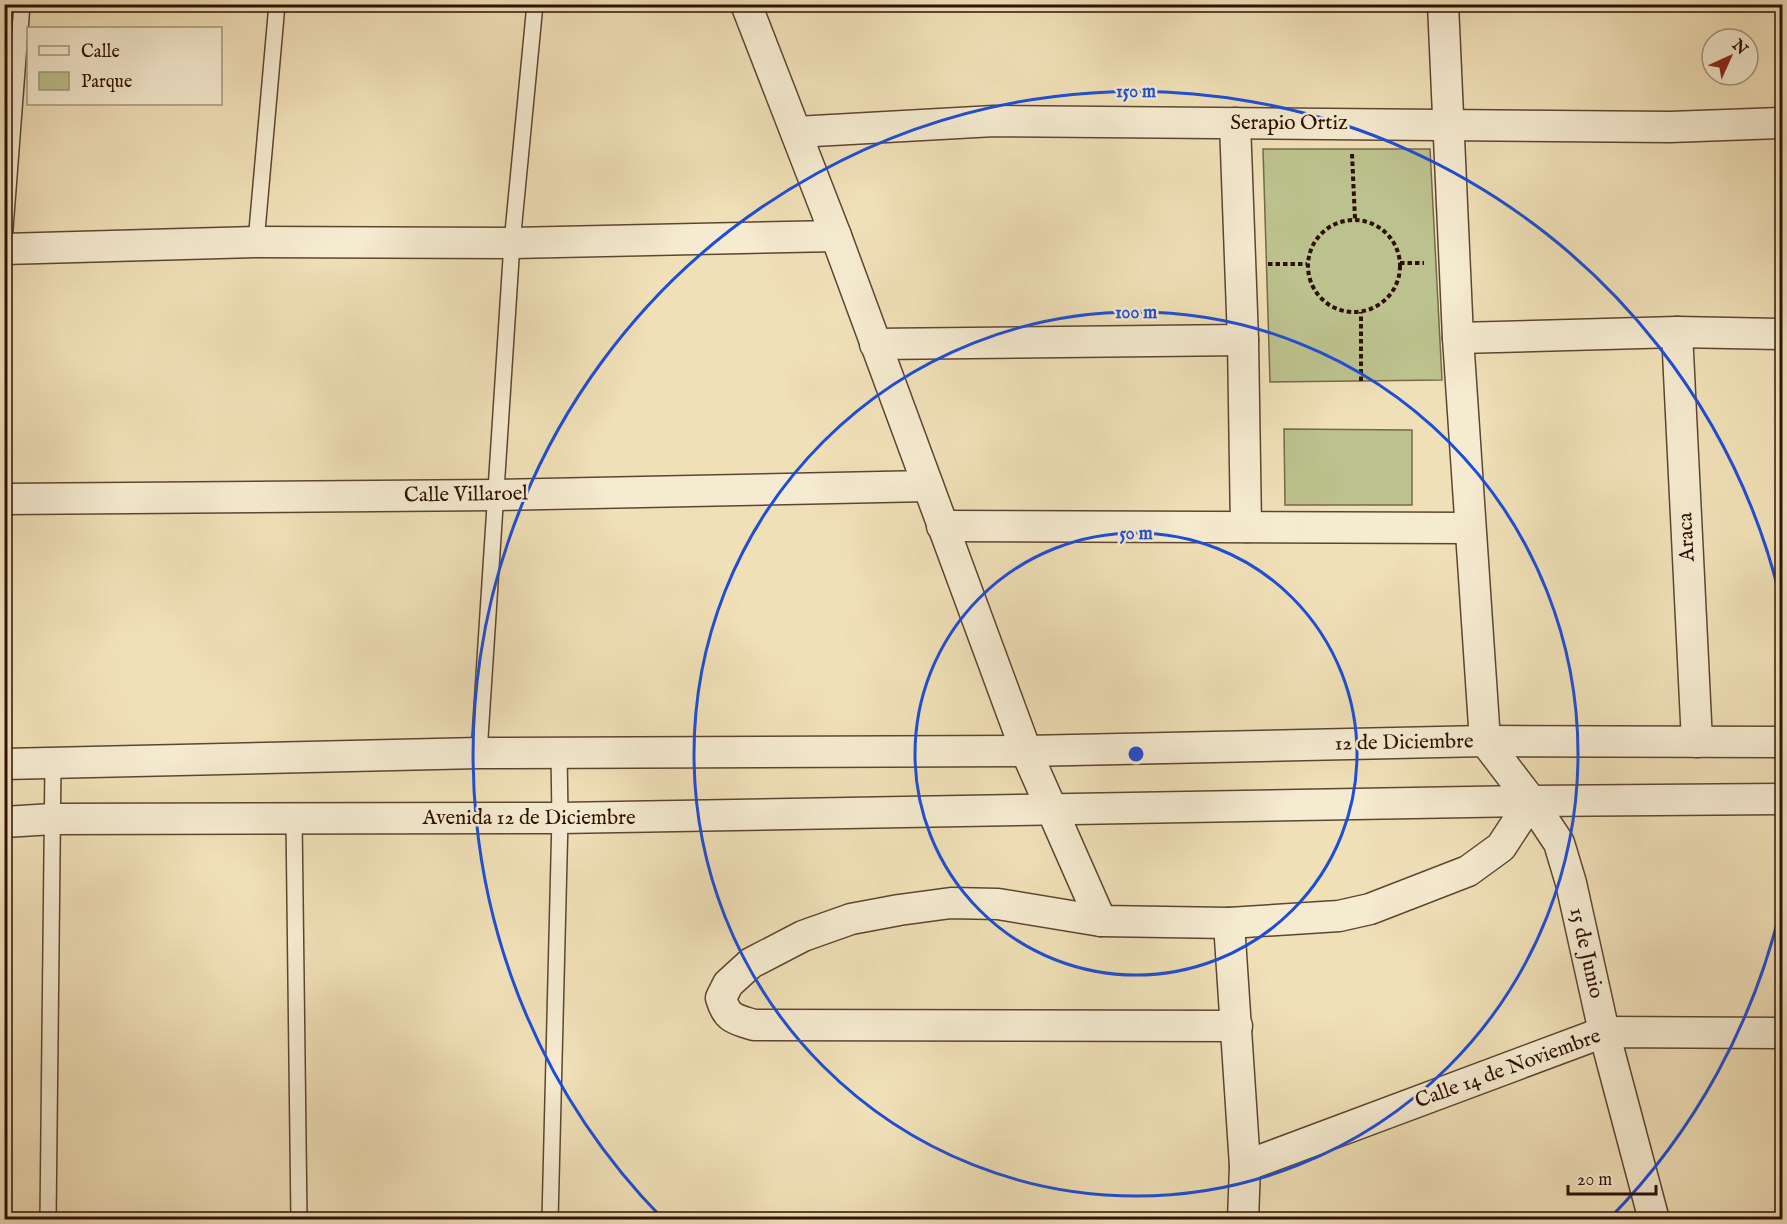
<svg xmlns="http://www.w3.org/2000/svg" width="1787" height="1224" font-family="'IM FELL English',serif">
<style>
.green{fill:#bcc28d;stroke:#756a49;stroke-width:1.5}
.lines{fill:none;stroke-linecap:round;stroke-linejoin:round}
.service-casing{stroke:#5e4532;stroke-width:18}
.minor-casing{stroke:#5e4532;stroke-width:33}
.path{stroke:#2e1105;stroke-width:4;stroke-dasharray:4.5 3;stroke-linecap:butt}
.service{stroke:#f5ebd0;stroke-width:15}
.minor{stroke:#f5ebd0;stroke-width:30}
.ring{fill:none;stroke:#1d4ed8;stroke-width:3}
.labels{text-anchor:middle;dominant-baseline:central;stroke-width:5;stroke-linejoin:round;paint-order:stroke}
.street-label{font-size:21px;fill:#2e1105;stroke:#f5ebd0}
.centre{fill:#1d4ed8;stroke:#f5ebd0;stroke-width:3}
.ring-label{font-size:18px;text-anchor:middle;font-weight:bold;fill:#1d4ed8;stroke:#f5ebd0;stroke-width:5;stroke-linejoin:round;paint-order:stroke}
</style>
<rect width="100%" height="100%" fill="#f0e0b7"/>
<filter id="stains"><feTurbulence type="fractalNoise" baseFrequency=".00333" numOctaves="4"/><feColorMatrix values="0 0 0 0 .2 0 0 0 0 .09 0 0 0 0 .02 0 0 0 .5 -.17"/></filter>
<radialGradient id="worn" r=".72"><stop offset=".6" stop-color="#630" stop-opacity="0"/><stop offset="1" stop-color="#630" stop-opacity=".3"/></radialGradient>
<!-- green -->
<g class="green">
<polygon points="1263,149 1430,149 1442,380 1270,382"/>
<polygon points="1284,429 1412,430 1412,505 1285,505"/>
</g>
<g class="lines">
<defs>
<g id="service">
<polyline points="4,242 22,4"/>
<polyline points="256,242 277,4"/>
<polyline points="479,753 512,243 535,4"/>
<polyline points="294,818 299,1220"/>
<polyline points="48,1220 53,763"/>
<polyline points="550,1220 560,818 559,752"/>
</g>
<g id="minor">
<polyline points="746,4 836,236 1026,751 1101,921"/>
<polyline points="1443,4 1458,338 1485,741 1531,801 1559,843 1571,883 1604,1032 1654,1220"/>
<polyline points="1235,123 1243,340 1246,527"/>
<polyline points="796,132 994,121 1670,127 1782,123"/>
<polyline points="4,249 256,242 512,243 836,236"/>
<polyline points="1677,332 1697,742"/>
<polyline points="1458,338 1677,332 1782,334"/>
<polyline points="875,344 1243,340"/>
<polyline points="4,499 496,495 928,486"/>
<polyline points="942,526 1470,528"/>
<polyline points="4,764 479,753 1026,751 1485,741 1782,742"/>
<polyline points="4,822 53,819 560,818 1531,801 1782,799"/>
<polyline points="1229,923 1245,1166 1243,1220"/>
<path d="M1237 1026 754 1025C735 1019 727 1019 721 998L728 984 751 963 803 936 851 919 899 910 951 903 998 904 1101 921 1229 923 1339 916 1370 909 1468 871 1501 847 1531 801"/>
<polyline points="1245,1166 1604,1032 1782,1033"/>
</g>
</defs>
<!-- service casing -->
<use href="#service" class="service-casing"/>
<!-- minor casing -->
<use href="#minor" class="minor-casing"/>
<!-- path -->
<g class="path">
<polyline points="1352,154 1355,219"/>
<circle cx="1354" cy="266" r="46"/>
<polyline points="1400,263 1424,263"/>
<polyline points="1268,264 1307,264"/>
<polyline points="1361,381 1361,312"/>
</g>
<!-- service -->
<use href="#service" class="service"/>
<!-- minor -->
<use href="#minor" class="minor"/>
</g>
<!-- distance rings -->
<g class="ring">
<circle cx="1136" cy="754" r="221"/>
<circle cx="1136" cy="754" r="442"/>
<path d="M1782 903A663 663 0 0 1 1609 1219M663 1219A663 663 0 1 1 1782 605"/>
</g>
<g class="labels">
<!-- street labels -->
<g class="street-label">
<text x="1289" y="123">Serapio Ortiz</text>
<text transform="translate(466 495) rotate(-1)">Calle Villaroel</text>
<text transform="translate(1687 537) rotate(-93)">Araca</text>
<text transform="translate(1404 743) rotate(-1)">12 de Diciembre</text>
<text x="529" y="818">Avenida 12 de Diciembre</text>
<text transform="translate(1586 953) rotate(77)">15 de Junio</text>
<text transform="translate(1508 1069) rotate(-20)">Calle 14 de Noviembre</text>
</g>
</g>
<circle cx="1136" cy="754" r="9" class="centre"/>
<g class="ring-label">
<text x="1136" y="97">150 m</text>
<text x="1136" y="318">100 m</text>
<text x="1136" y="539">50 m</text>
</g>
<!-- margin -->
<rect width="1787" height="1224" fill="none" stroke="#f0e0b7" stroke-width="24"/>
<rect x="6" y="6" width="1775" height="1212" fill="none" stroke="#2e1105" stroke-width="3"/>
<rect x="12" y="12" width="1763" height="1200" fill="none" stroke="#2e1105" stroke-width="1.5"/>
<!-- legend -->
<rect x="27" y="27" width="195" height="78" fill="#f5ebd0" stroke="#a5947f" stroke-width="1.5"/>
<rect x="39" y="46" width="30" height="9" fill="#f5ebd0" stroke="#a5947f" stroke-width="1.5"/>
<text x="81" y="57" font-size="18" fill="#2e1105">Calle</text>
<rect x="39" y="72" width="30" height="18" fill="#bcc28d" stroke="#a5947f" stroke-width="1.5"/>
<text x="81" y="87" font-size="18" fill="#2e1105">Parque</text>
<!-- north arrow -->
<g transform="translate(1730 57) rotate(45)"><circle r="28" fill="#f5ebd0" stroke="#a5947f" stroke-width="1.5"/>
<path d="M0-4.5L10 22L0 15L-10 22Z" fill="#8f2418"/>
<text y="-9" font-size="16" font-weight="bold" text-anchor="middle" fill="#2e1105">N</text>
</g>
<!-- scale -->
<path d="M1568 1185v9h88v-9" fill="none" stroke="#2e1105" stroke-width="3"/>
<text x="1577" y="1185" font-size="18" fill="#2e1105" stroke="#f5ebd0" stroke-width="4.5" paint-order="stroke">20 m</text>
<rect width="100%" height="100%" filter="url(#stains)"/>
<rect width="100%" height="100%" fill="url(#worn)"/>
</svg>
